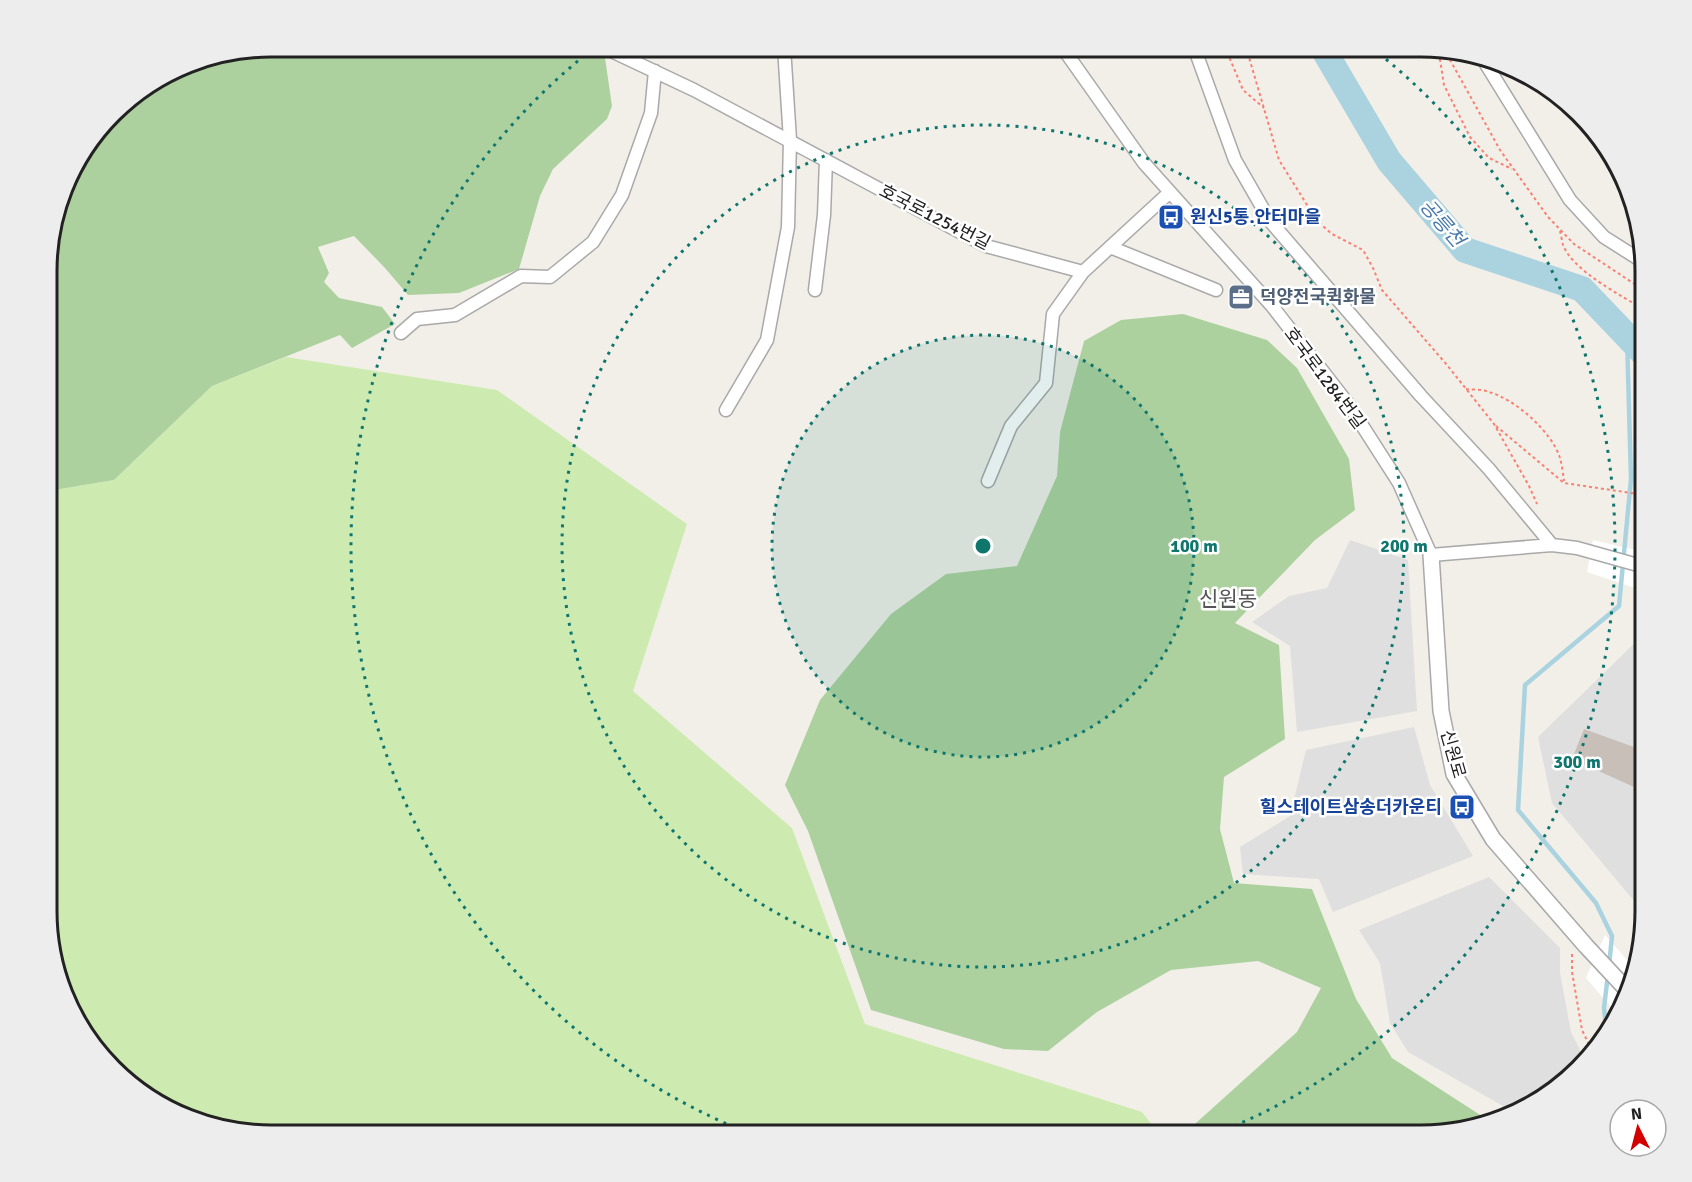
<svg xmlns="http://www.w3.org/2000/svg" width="1692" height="1182" font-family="Signika,'Noto Sans KR',sans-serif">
  <rect width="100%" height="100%" fill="#f2efe9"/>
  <!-- residential -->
  <path fill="#e0dfdf" d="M1350 540 1408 560 1417 711 1297 732 1290 646 1252 622 1289 596 1327 588Z
    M1645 633V914L1552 803 1538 737Z
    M1414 727 1430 785 1473 856 1333 912 1319 879 1243 874 1240 847 1290 816 1306 750Z
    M1489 877 1560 948V973L1571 1032 1585 1060 1521 1112 1507 1115 1503 1106 1408 1052 1390 1023 1380 963 1359 930Z"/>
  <!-- grass -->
  <path fill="#cdebb0" d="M286 357 497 390 687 524 633 691 792 828 865 1024 1142 1112 1160 1135H256L198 1123 134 1089 76 1023 48 940V491L114 480 212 386Z"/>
  <!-- forest -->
  <path fill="#add19e" d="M271 47H600L604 51 612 106 607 119 553 169 540 196 519 269 459 293 408 295 385 268 354 236 318 247 329 273 324 282 339 298 382 307 395 324 352 348 340 335 212 386 114 480 48 491V242L70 171 123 102 185 63Z
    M1183 314 1267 340 1297 368 1349 459 1355 510 1315 540 1235 623 1279 645 1285 739 1224 777 1220 829 1234 883 1312 889 1356 999 1392 1058 1488 1120 1422 1135H1195L1196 1123 1297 1032 1321 988 1258 961 1171 970 1097 1012 1048 1051 1004 1049 871 1010 808 831 785 785 820 700 891 614 946 574 1017 566 1057 476 1060 432 1084 341 1121 320Z"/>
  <!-- pier -->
  <path fill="#fff" d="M1593 540 1644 552 1638 589 1587 572Z
    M1605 935 1636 970 1633 984 1617 1014 1586 978Z"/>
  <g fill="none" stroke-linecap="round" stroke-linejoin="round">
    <!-- stream -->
    <path stroke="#aad3df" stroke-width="4.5" d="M1609 966 1612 936 1596 903 1518 810 1525 685 1619 606 1631 479 1627 337
      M1607 1034 1604 1008 1608 974"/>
    <!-- river -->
    <path stroke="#aad3df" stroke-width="26" d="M1322 47 1389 161 1465 250 1582 289 1645 355"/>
  </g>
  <!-- building -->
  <path fill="#c7bfb8" d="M1584 729 1645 751V792L1572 759Z"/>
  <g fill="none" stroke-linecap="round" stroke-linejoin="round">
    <!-- minor casing -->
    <g stroke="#a9a9a9" stroke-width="15">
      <path id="minor" d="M603 47 694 90 986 246 1083 272
        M1062 47 1144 163 1272 306 1349 405 1399 483 1431 555 1552 545 1577 548 1645 567
        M1194 47 1235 160 1270 221 1421 396 1489 469 1552 545
        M1481 56 1570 200 1604 237 1645 263
        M1110 247 1216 290
        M815 290 824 215 826 160
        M401 333 417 319 455 315 521 276 550 277 593 242 622 195 651 113 655 71
        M726 410 767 340 788 227 790 140 784 47
        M988 481 1011 426 1046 383 1053 314 1083 272 1170 192"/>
    </g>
    <!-- tertiary casing -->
    <g stroke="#a9a9a9" stroke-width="18">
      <path id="tertiary" d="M1431 555 1441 711 1454 774 1493 839 1586 946 1629 992"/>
    </g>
    <!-- path -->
    <path stroke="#fa8072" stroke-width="2" stroke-dasharray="3 3" stroke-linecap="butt" d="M1225 47 1243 90 1264 108
      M1246 47 1279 160 1317 221 1332 234 1363 250 1373 268 1382 290 1447 365 1494 424 1529 486 1537 504
      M1438 47 1444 85 1470 137 1489 158 1512 169
      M1444 49 1500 150 1548 217 1574 244 1645 291
      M1560 231C1561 235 1562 241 1563 245 1573 271 1622 296 1645 310
      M1466 389C1473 390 1482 389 1489 392 1515 399 1552 432 1560 458 1562 465 1563 474 1564 481
      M1496 426 1564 483 1638 494 1645 498
      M1572 954V972L1582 1030 1593 1053"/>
    <!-- minor -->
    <use href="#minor" stroke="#fff" stroke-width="12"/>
    <!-- tertiary -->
    <use href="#tertiary" stroke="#fff" stroke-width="15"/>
  </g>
  <!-- distance rings -->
  <circle cx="983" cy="546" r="211" fill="#0f766e" fill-opacity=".12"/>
  <g fill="none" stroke="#0f766e" stroke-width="3" stroke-dasharray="3 6">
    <circle cx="983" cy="546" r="211"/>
    <circle cx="983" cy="546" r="421"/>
    <path d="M751 1134A632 632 0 0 1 594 48M1372 48A632 632 0 0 1 1215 1134"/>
  </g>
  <!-- icons -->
  <defs>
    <g id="bus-square" transform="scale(1.35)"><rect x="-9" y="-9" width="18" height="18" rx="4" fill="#1a4fb4" stroke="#fff"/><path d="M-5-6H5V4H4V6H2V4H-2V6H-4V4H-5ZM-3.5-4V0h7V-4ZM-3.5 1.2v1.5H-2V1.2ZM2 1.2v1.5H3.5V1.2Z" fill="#fff"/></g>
    <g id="office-square" transform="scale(1.35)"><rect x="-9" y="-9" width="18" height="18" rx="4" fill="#5c6f8a" stroke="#fff"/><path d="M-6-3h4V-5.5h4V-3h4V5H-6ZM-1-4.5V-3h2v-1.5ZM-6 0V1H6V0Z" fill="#fff"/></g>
  </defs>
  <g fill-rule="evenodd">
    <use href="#bus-square" x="1171" y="217"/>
    <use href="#office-square" x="1241" y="297"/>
    <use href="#bus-square" x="1462" y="807"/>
  </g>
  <g text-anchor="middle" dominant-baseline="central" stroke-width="5" stroke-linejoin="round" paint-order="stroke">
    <!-- street labels -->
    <g font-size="18" fill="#222" stroke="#fff">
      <text transform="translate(935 217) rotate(27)">호국로1254번길</text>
      <text transform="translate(1325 378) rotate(53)">호국로1284번길</text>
      <text transform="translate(1453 754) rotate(74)">신원로</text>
    </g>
    <!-- transit labels -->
    <g font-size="18" font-weight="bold" fill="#164399" stroke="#fff" text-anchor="start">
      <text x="1190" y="217">원신5통.안터마을</text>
      <text x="1442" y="807" text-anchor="end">힐스테이트삼송더카운티</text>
    </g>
    <!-- service labels -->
    <g font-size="18" font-weight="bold" fill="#4e5e75" stroke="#fff" text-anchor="start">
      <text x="1260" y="297">덕양전국퀵화물</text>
    </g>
    <!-- water labels -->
    <g font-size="20" font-style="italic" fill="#4a7aab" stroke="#fff">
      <text transform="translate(1442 223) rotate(49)">공릉천</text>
    </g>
    <!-- quarter labels -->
    <g font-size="21" fill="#555" stroke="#fff">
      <text x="1228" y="599">신원동</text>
    </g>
  </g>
  <!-- crop -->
  <path d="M0 0H1692V1182H0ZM271 57H1421A214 214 0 0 1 1635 271V911A214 214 0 0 1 1421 1125H271A214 214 0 0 1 57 911V271A214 214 0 0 1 271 57Z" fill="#ededed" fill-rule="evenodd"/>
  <path fill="none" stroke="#222" stroke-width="3" d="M271 57H1421A214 214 0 0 1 1635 271V911A214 214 0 0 1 1421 1125H271A214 214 0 0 1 57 911V271A214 214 0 0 1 271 57Z"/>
  <circle cx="983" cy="546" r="9" fill="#0f766e" stroke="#fff" stroke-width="3"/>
  <g font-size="18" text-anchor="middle" font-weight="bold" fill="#0f766e" stroke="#fff" stroke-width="5" stroke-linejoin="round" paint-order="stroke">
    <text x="1194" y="552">100 m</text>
    <text x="1404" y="552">200 m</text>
    <text x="1577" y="768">300 m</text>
  </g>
  <!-- north arrow -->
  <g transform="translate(1638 1128) rotate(354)"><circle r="28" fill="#ffffff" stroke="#a7a7a7" stroke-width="1.5"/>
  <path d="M0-4.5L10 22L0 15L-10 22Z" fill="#d40000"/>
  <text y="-9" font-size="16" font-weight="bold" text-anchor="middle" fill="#222222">N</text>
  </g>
</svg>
